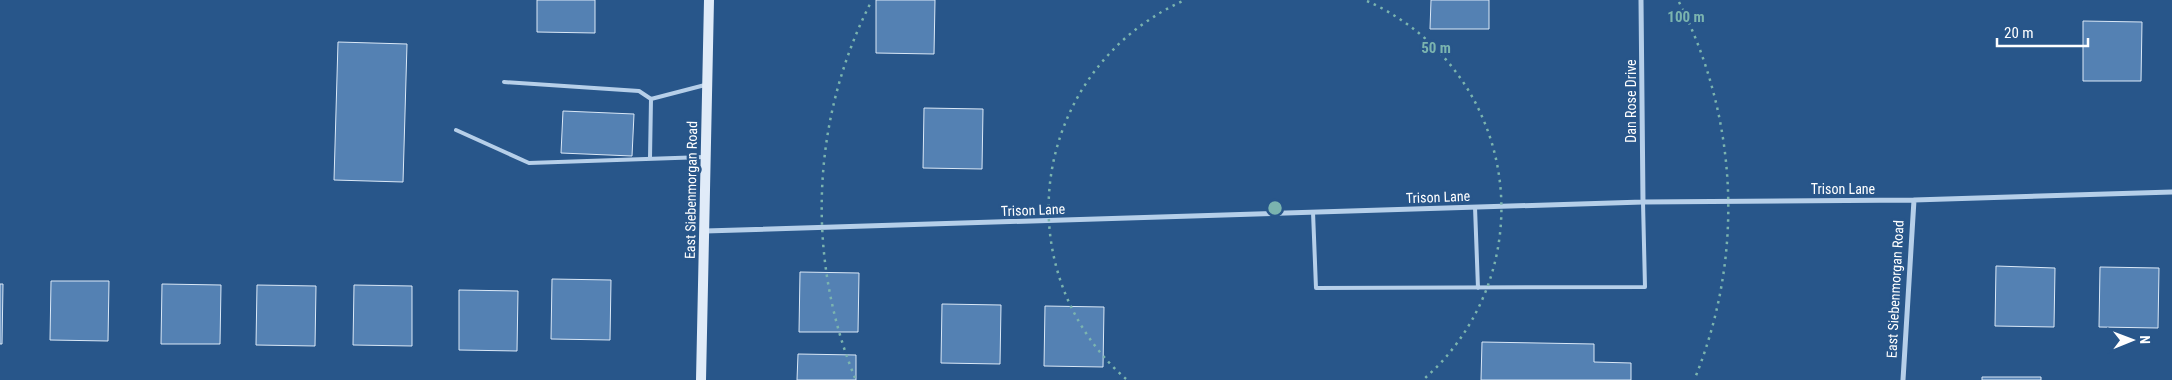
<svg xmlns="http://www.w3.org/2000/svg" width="2172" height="380" font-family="'Roboto Condensed',sans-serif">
  <rect width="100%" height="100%" fill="#28568a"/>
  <!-- building -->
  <path fill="#5481b3" stroke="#dae8f7" d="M537 0H595V33L537 32Z
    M876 0H935L934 54 876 53Z
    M1431 0H1489V29H1430Z
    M2083 21 2142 22 2141 81H2083Z
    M338 42 407 44 403 182 334 180Z
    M924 108 983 109 982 169 923 168Z
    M563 111 634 114 632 156 561 153Z
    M1996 266 2055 268 2054 327 1995 326Z
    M2100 267 2159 268 2158 328 2099 327Z
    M800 272 859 273 858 332H799Z
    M552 279 611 280 610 340 551 339Z
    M51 281H109L108 341 50 340Z
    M0 284H3L2 344H0Z
    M162 284 221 285 220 344H161Z
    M257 285 316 286 315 346 256 345Z
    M354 285 412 286V346L353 345Z
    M459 290 518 291 517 351 459 350Z
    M942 304 1001 305 1000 364 941 363Z
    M1045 306 1104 307 1103 367 1044 366Z
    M1482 342 1594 344V362L1631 363V380H1481Z
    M798 354 856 355V380H797Z
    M1982 377H2041V380H1982Z"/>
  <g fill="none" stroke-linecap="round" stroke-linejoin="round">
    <!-- lane -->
    <path stroke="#b6cfe9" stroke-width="4" d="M504 82 639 91 651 99 650 158
      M651 99 705 85
      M456 130 529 163 704 157
      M1475 207 1478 288
      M1313 212 1316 288 1645 287 1643 202"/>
    <!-- street -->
    <path stroke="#b6cfe9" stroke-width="5" d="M1641 0 1643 202
      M705 231 1643 202 1914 200 2172 192
      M1903 380 1914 200"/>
    <!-- secondary -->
    <path stroke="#e0ebf8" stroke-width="10" d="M701 380 709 0"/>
  </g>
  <!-- distance rings -->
  <g fill="none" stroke="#7bb4af" stroke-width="2.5" stroke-dasharray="2.5 5">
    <path d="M1126 379A227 227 0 0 1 1183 1M1367 1A227 227 0 0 1 1424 379"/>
    <path d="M855 378A453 453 0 0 1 871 2M1679 2A453 453 0 0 1 1695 378"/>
  </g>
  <g text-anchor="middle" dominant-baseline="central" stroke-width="5" stroke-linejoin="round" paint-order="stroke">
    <!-- street labels -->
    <g font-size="14" fill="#fff" stroke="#28568a">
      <text transform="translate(1631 101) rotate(-90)">Dan Rose Drive</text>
      <text x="1843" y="189">Trison Lane</text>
      <text transform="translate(691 190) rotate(-89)">East Siebenmorgan Road</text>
      <text transform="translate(1438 197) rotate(-2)">Trison Lane</text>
      <text transform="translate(1033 210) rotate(-2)">Trison Lane</text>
      <text transform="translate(1895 289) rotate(-87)">East Siebenmorgan Road</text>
    </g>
  </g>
  <circle cx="1275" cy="208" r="8" fill="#7bb4af" stroke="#28568a" stroke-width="2.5"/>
  <g font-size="15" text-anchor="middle" font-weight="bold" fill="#7bb4af" stroke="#28568a" stroke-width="5" stroke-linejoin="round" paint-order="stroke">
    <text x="1686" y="22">100 m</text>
    <text x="1436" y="53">50 m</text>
  </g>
  <!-- north arrow -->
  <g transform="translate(2132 340) rotate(89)" stroke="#28568a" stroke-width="4" paint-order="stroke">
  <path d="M0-4L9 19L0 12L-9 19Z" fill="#ffffff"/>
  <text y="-8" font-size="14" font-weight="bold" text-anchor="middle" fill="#ffffff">N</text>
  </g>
  <!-- scale -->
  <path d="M1997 38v8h91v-8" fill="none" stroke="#ffffff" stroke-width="2.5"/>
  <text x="2004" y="38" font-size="15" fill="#ffffff" stroke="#28568a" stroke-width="4" paint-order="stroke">20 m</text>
</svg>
